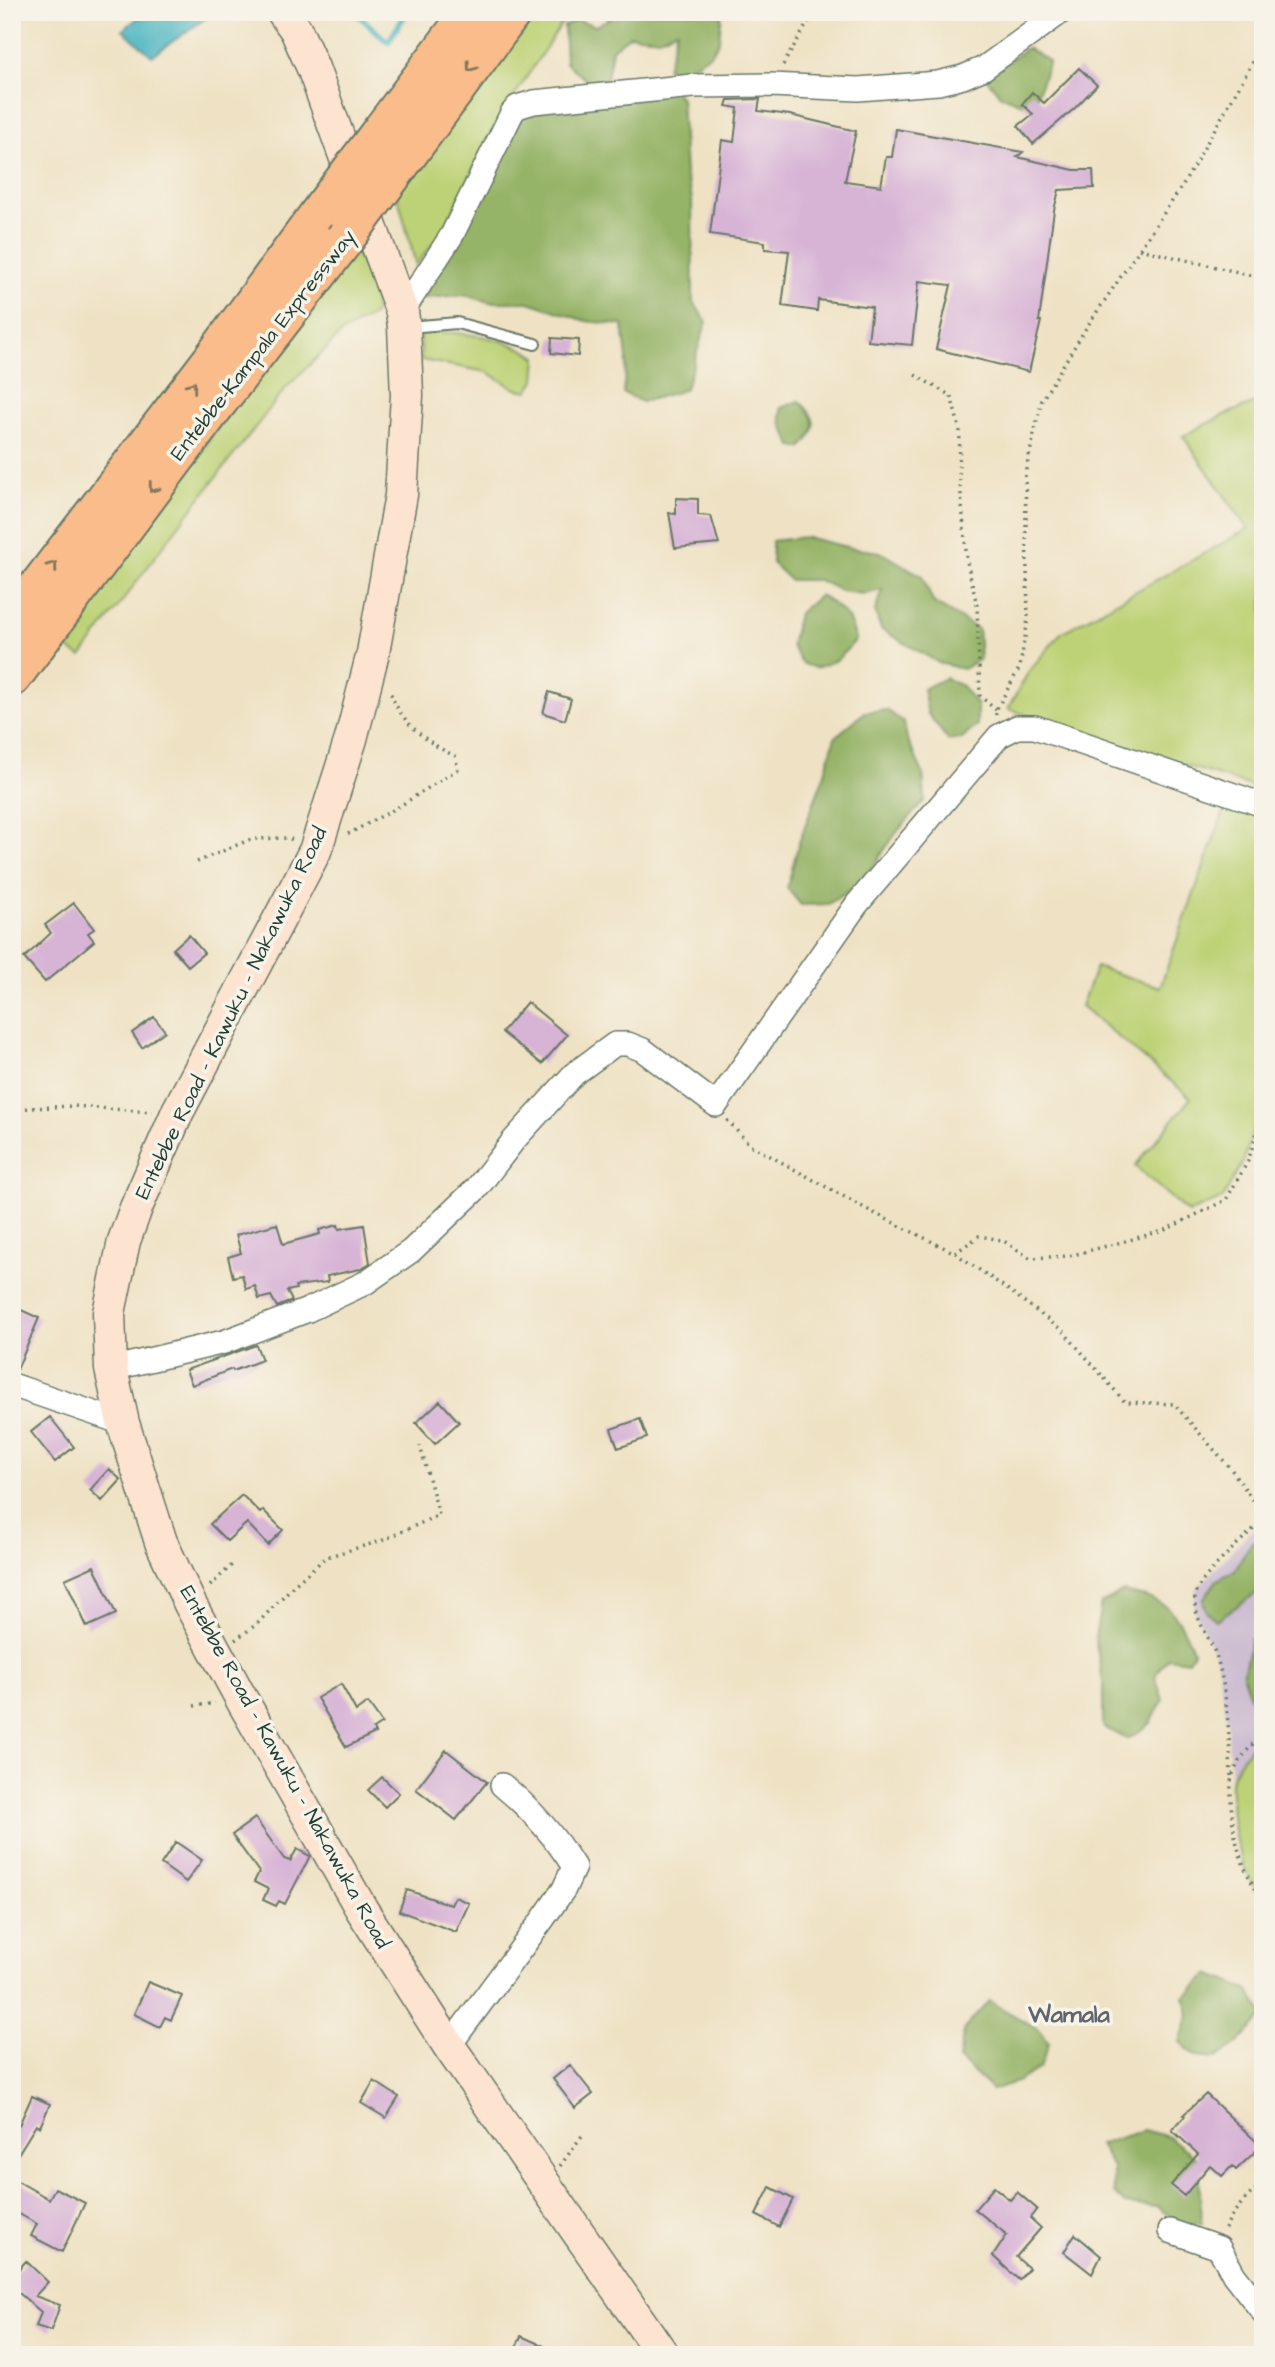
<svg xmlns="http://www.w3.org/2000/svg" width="1275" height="2367" font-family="'Architects Daughter',sans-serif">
  <rect width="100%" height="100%" fill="#f7f3e8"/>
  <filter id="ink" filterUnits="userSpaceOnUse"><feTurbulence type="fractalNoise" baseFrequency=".0143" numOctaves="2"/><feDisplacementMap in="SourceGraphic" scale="14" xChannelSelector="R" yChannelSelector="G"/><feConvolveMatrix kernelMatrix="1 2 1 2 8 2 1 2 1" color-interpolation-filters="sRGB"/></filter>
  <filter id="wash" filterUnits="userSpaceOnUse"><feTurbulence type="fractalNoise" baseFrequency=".00686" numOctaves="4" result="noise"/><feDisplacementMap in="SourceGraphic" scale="28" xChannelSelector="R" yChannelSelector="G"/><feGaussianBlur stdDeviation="1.57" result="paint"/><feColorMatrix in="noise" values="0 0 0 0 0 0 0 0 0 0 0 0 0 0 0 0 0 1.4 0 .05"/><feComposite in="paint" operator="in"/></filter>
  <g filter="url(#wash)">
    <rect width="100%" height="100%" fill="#efe2c4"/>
    <!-- industrial -->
    <path fill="#cebed1" d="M1263 1524V1900L1254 1888 1235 1840 1227 1722 1216 1658 1194 1609 1196 1590 1248 1533Z"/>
    <!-- green -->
    <path fill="#bdd276" stroke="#6e8855" stroke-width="2" d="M528 12H569L491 132 443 231 416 265 396 190Z
      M351 244 375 290V314L343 332 286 388 172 534 81 657 61 644Z
      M421 332C461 332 503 335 537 357L535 380 528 391 516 389 487 372 421 360Z
      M1263 400V790L1008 709 1029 671 1061 633 1248 529 1183 436 1224 415Z
      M1227 803 1263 814V1097L1244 1160 1223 1198 1188 1213 1135 1166 1191 1098 1081 1006 1096 967 1160 987Z
      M1263 1734V1900C1241 1870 1231 1833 1231 1796 1231 1789 1230 1780 1233 1774 1239 1760 1252 1745 1263 1734Z"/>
    <!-- forest -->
    <path fill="#96b467" stroke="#5a784e" stroke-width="2" d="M627 12H722L719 41 712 53 693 65 680 82 672 77 667 68 677 30 659 38 630 35 612 49 607 78 593 86 566 63 564 26 577 20 596 26 618 13Z
      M1027 48 1049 61 1036 98 1022 104 1000 95 985 77Z
      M645 76 664 79 681 98 685 174 692 198 693 302 707 322C697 345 695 368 684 390L642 402 623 393 627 358 623 325 586 321 529 302H489L465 295 423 298 523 110 634 99Z
      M799 401C818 418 819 430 801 448L792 446 781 422V408Z
      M806 537 851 548 880 552 922 576 933 602 978 629 980 659 963 669 939 663 881 629 875 612 882 590 864 594 841 591 819 580H790L772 563V541Z
      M820 595C842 610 849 613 856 640L837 660 816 668 803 664 791 646 798 614Z
      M945 678 962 686 977 705V725L962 739 948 740 928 714 923 689Z
      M887 710 904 723 907 739 923 773 925 800 897 832 861 883 828 904 801 905 787 888 799 842 824 776 835 737 865 712Z
      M1263 1538V1589L1216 1620 1207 1612 1203 1600 1217 1580 1234 1571 1252 1542Z
      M1123 1592C1170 1601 1175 1609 1194 1652L1188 1661 1168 1658 1155 1676 1163 1700 1151 1723 1128 1739 1103 1727V1682L1095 1638 1101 1604Z
      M1263 1634V1709L1253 1705 1243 1676 1251 1639Z
      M1209 1974 1247 1989 1263 2013V2017L1237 2044 1216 2058 1195 2056 1180 2042 1189 2014 1185 1997Z
      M989 2001 1038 2029 1049 2043 1040 2068 1016 2082 992 2090 959 2059 964 2029Z
      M1143 2130 1169 2137 1198 2159 1202 2223 1185 2227 1157 2207 1125 2204 1114 2193 1113 2168 1099 2145Z"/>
    <!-- water -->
    <path fill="#45b3c0" stroke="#32787a" stroke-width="2" d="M145 12H209L206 18 152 56 123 30Z"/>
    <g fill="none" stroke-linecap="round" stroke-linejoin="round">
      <!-- stream -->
      <path stroke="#45b3c0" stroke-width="6" d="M356 13 388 42 407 12"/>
    </g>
    <g id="blocks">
      <!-- building -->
      <path fill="#d7b3d6" d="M1079 68 1097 85 1075 108 1033 144 1018 126 1033 114 1022 104 1032 92 1044 103Z
        M760 99 758 111 790 115 856 131 845 181 881 186 886 157H892L896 129 1023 152 1017 157 1074 170H1093L1094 188 1059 190 1054 210 1039 321H1041L1029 372 936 349 951 285 919 281 912 345 868 341 872 307 818 300 817 311 782 306 789 251 765 249V242L710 234 722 140 734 142 738 108 726 106 728 100Z
        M552 338 579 340 578 356 551 353Z
        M676 498 698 499V515L711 516 719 544 675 548 669 513 676 514Z
        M549 692 571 699 565 720 543 713Z
        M74 903 94 929 88 933 94 941 45 982 24 958 51 933 45 925Z
        M189 935 204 953 188 966 173 949Z
        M527 1002 567 1035 542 1064 502 1032Z
        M154 1017 165 1031 142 1048 132 1033Z
        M277 1224 283 1244 320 1234 319 1230 338 1225 339 1229 364 1225 370 1263 360 1269 327 1276 328 1282 295 1286 296 1289 287 1291 292 1301 277 1307 271 1296 259 1299 255 1286 246 1289 242 1275 233 1277 228 1257 241 1253 236 1235Z
        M12 1306 39 1318 16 1372 12 1371Z
        M256 1345 262 1360 233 1371 232 1369 192 1385 186 1370Z
        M440 1401 459 1422 435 1444 416 1423Z
        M50 1417 74 1447 55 1462 31 1432Z
        M640 1419 647 1438 618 1448 611 1429Z
        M109 1469 121 1480 102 1501 90 1490Z
        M242 1495 260 1513 263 1510 283 1530 268 1545 247 1523 227 1541 210 1524Z
        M94 1566 116 1614 87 1627 65 1579Z
        M341 1684 356 1711 368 1703 382 1723 373 1729 375 1733 346 1747 317 1698Z
        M446 1750 487 1782 456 1820 416 1789Z
        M382 1777 399 1793 385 1807 368 1790Z
        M255 1818 284 1859 290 1861 297 1849 310 1856 285 1904 279 1901 276 1906 263 1900 268 1889 254 1882 259 1872 232 1835Z
        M176 1842 202 1860 186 1882 161 1864Z
        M407 1890 451 1905 455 1897 469 1903 456 1932 399 1911Z
        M148 1982 182 1996 171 2020 165 2017 160 2027 134 2014Z
        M570 2065 593 2094 575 2108 553 2079Z
        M374 2081 399 2097 386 2118 361 2103Z
        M1206 2094 1261 2146 1236 2170 1232 2166 1222 2176 1210 2165 1184 2196 1171 2185 1198 2154 1172 2130 1185 2116 1183 2115Z
        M32 2096 50 2104 40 2127 36 2125 12 2164V2121L19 2125Z
        M12 2178 49 2199 55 2188 85 2203 62 2252 31 2236 37 2224 12 2210Z
        M770 2187 793 2199 779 2227 756 2215Z
        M994 2187 1010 2200 1017 2192 1037 2209 1030 2218 1041 2228 1016 2257 1029 2268 1019 2280 993 2256 1007 2235 975 2209Z
        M1075 2234 1101 2256 1092 2274 1064 2252Z
        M26 2261 48 2282 35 2296 60 2305 51 2331 36 2326 41 2312 12 2287V2277Z
        M521 2336 564 2355H513Z"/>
    </g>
  </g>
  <g filter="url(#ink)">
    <use href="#blocks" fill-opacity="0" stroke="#687766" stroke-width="2"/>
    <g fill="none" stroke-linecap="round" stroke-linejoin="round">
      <!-- lane casing -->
      <g stroke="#687766" stroke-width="14">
        <path id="lane" d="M408 327 457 323 535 344"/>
      </g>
      <!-- street casing -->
      <g stroke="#687766" stroke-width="26">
        <path id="street" d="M402 312 452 235 512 113 517 107 534 102 693 86 771 85 858 89 938 83 963 77 984 68 1061 12
          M111 1369 224 1342 308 1310 365 1283 411 1251 477 1188 514 1140 574 1074 615 1044H628L643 1050 716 1105 857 904 999 736 1017 727H1035L1263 805
          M12 1385 123 1423
          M449 2046 543 1919 564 1889 574 1867C554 1835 530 1808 502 1785
          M1170 2231 1219 2248 1234 2275 1263 2312"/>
      </g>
      <!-- secondary casing -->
      <g stroke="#687766" stroke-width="35">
        <path id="secondary" d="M283 12 296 30 313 68 402 312 404 327 407 395 401 495 373 653 351 739 315 851 178 1111 136 1208 124 1241 109 1313 111 1369 123 1423 161 1542 190 1604 242 1700 362 1910 449 2046 663 2355"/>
      </g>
      <!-- highway casing -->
      <g stroke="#687766" stroke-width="42">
        <path id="highway" d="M383 129 471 12
          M407 155 512 12
          M12 621 212 360 324 207
          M12 677 213 408 344 240"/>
      </g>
      <!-- path -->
      <path stroke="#687766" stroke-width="3.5" stroke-dasharray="2 5" stroke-linecap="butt" d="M783 65 814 12
        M1139 249 1263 278
        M915 375 951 396 960 430 959 472 967 562 977 605 980 696 996 710
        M996 715V710L1020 667 1028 619 1025 474 1042 400 1084 331 1183 185 1263 44
        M348 834 395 809 458 769 455 756C427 743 399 721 390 691
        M197 862 251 839 289 838 294 841
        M12 1109 73 1106 152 1112
        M727 1120 750 1145 870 1211 955 1253 1010 1291 1063 1331 1125 1402 1174 1404 1231 1469 1263 1514
        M955 1253 979 1236 1002 1240 1030 1258 1069 1256 1163 1231 1226 1200 1248 1161 1263 1114
        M210 1586 235 1562
        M235 1640 257 1624 293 1586 326 1557 381 1541 439 1515 420 1446
        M194 1706 215 1703
        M1263 1734C1251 1745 1239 1759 1233 1774 1230 1780 1231 1789 1231 1796 1231 1833 1241 1870 1263 1900
        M1231 1776C1229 1737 1228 1695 1217 1658 1210 1636 1190 1615 1196 1592 1200 1578 1249 1532 1263 1521
        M560 2166 584 2133
        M1225 2229C1232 2212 1248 2194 1263 2184"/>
      <!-- lane -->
      <use href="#lane" stroke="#fff" stroke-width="10"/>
      <!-- street -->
      <use href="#street" stroke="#fff" stroke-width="23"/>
      <!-- secondary -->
      <use href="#secondary" stroke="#fde4d0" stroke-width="32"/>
      <!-- highway -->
      <use href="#highway" stroke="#f9bc8a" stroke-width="38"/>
      <!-- highway-bridge casing -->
      <g stroke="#687766" stroke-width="42" stroke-linecap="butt">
        <path id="highway-bridge" d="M324 207 383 129
          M344 240 407 155"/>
      </g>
      <!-- highway-bridge -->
      <use href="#highway-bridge" stroke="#f9bc8a" stroke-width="38"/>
    </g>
    <!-- one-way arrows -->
    <defs><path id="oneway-chevron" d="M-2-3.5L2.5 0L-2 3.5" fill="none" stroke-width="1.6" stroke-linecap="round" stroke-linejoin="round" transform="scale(1.75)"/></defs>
    <g stroke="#81765b">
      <use href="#oneway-chevron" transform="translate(471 67) rotate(126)"/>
      <use href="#oneway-chevron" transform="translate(192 386) rotate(-52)"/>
      <use href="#oneway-chevron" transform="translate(153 488) rotate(127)"/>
      <use href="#oneway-chevron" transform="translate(53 566) rotate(-53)"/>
    </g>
  </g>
  <g text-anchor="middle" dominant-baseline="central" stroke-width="7" stroke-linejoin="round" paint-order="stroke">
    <!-- street labels -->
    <g font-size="21" fill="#1f3d34" stroke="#f7f3e8">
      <text transform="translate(263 345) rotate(-52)">Entebbe-Kampala Expressway</text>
      <text transform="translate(231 1013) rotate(-64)">Entebbe Road - Kawuku - Nakawuka Road</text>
      <text transform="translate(285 1767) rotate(61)">Entebbe Road - Kawuku - Nakawuka Road</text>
    </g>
    <!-- quarter labels -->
    <g font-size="24" font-weight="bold" fill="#5f666d" stroke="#f7f3e8">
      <text x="1069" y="2015">Wamala</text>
    </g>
  </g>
  <!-- margin -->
  <rect width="1275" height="2367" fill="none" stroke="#f7f3e8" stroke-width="42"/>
</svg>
